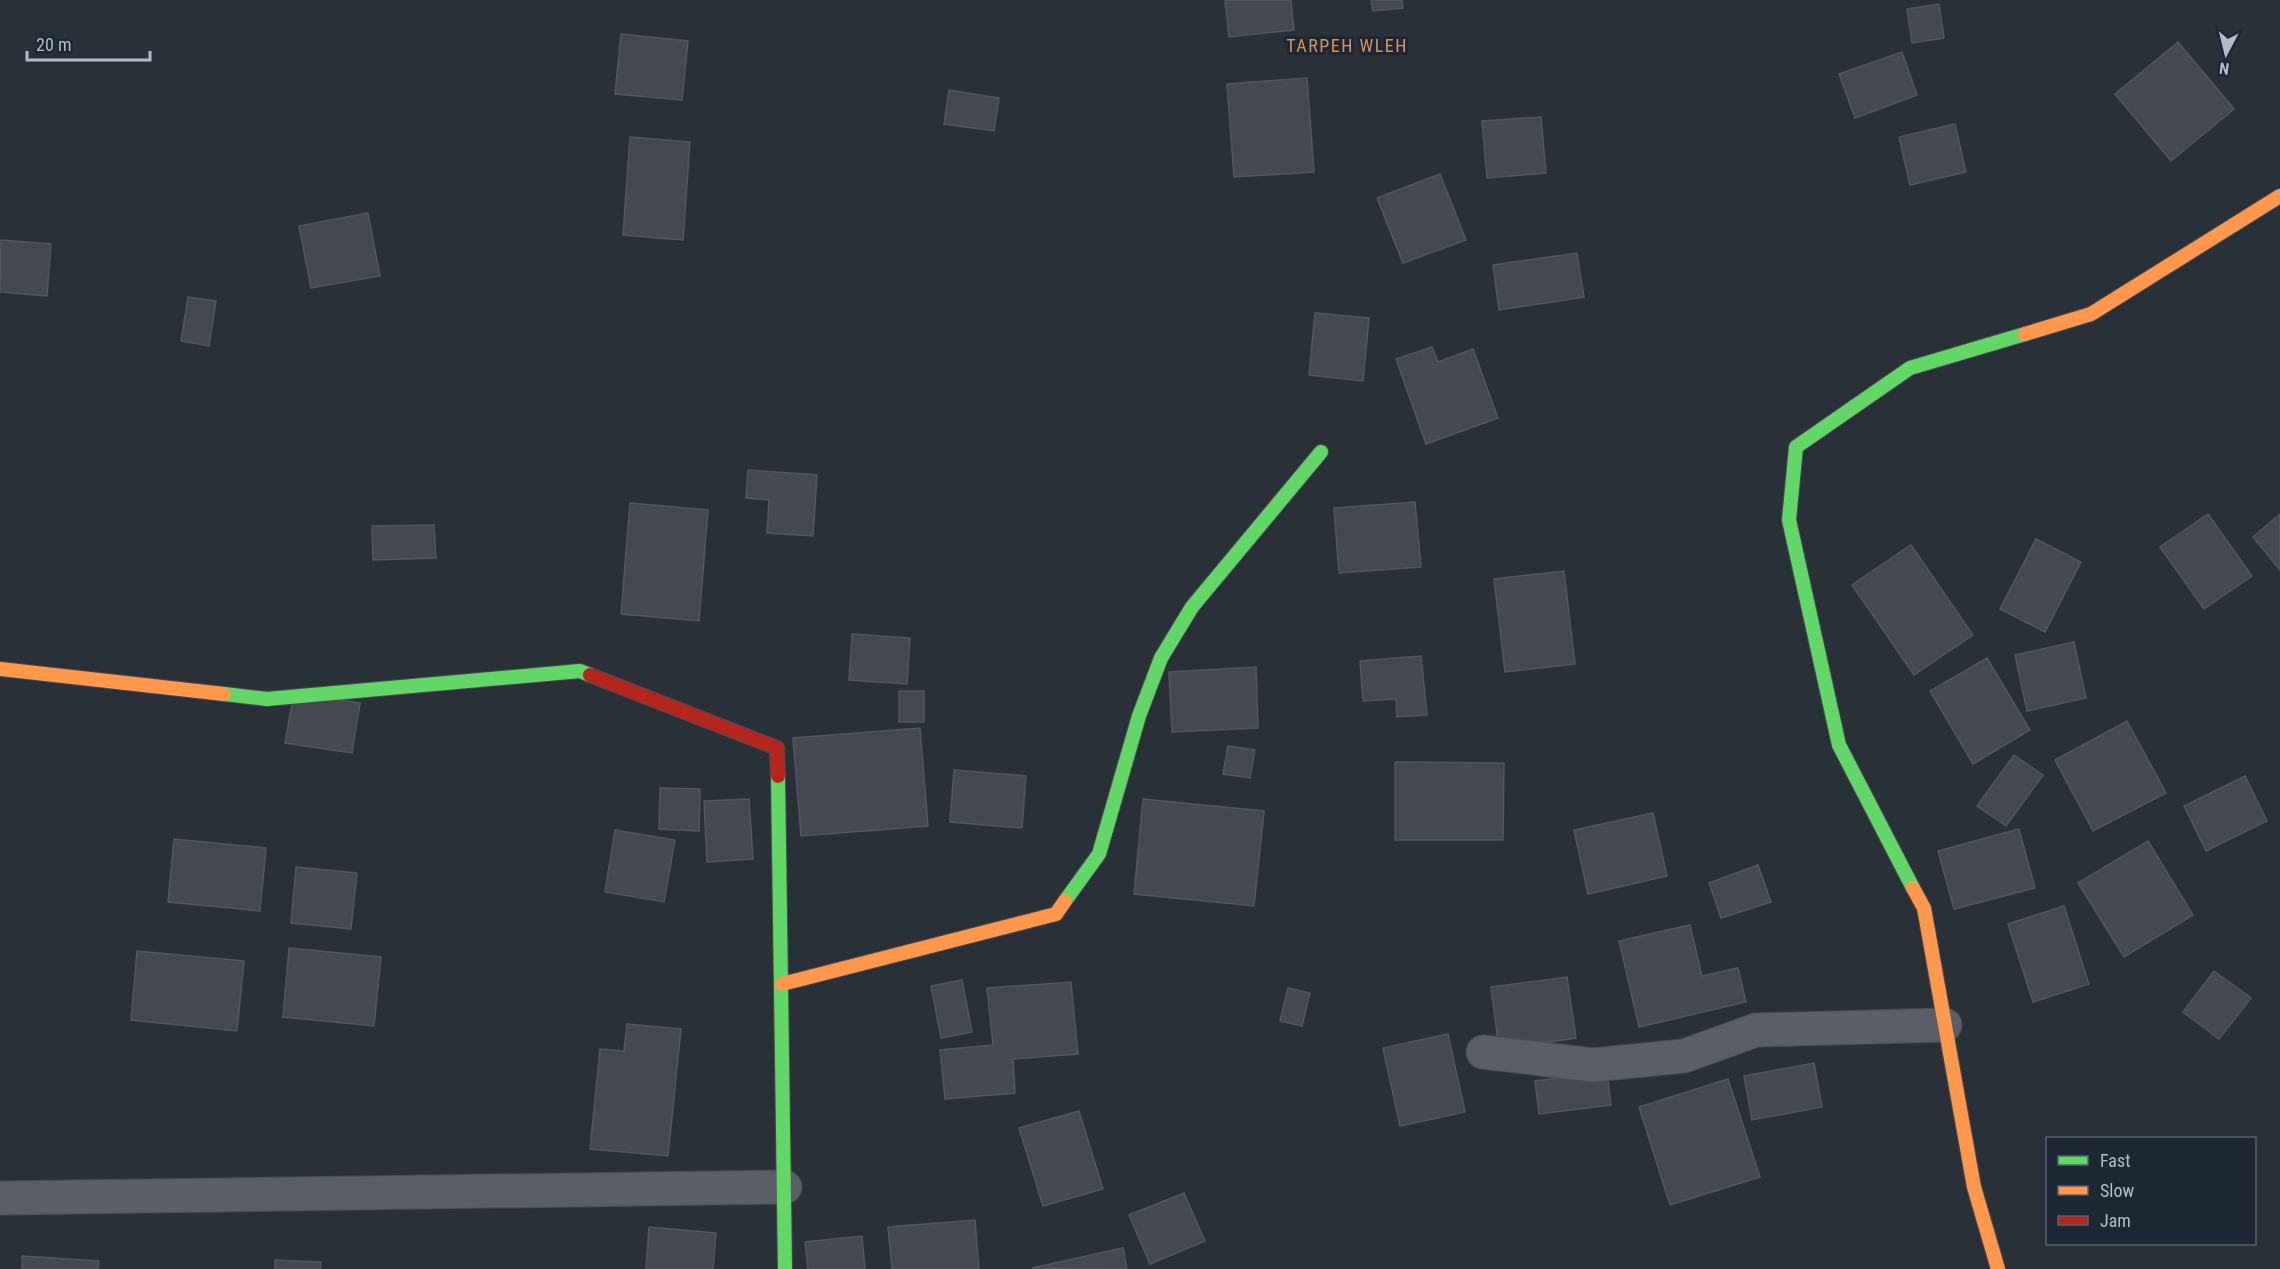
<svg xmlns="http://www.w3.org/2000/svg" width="2280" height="1269" font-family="'Roboto Condensed',sans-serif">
  <rect width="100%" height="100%" fill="#2a3038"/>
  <!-- building -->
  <path fill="#444950" stroke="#52575f" stroke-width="1.5" d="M1225 0H1291L1294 30 1229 37Z
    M1371 0H1402L1403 8 1373 11Z
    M1939 4 1944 38 1912 43 1907 9Z
    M621 34 688 41 682 100 615 94Z
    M2178 42 2234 109 2171 161 2115 94Z
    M1902 52 1917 95 1855 118 1839 74Z
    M1307 78 1314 172 1234 177 1227 84Z
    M949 90 999 98 994 131 944 124Z
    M1541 117 1546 173 1487 178 1482 121Z
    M1955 124 1966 172 1910 185 1899 137Z
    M630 137 690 142 683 240 623 235Z
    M1440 174 1466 240 1403 263 1377 198Z
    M368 213 380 276 311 288 299 226Z
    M1 240 51 244 47 296 0 292Z
    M1577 253 1584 297 1499 310 1493 265Z
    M188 297 216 301 209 346 181 341Z
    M1315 313 1369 318 1363 381 1309 375Z
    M1432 347 1438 362 1473 349 1498 418 1426 444 1396 359Z
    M748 470 817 475 813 536 767 533 769 500 746 498Z
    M1415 502 1421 567 1339 573 1334 508Z
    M630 503 708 510 699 621 621 614Z
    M2208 514 2252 576 2204 609 2160 547Z
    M2280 514V570L2253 537Z
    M434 525 436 558 373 560 372 526Z
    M2036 539 2081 562 2045 632 2000 609Z
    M1911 545 1973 635 1914 675 1852 585Z
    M1564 571 1575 664 1505 672 1494 579Z
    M852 634 910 638 907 684 849 680Z
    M2074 642 2086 698 2027 711 2015 655Z
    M1421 656 1427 715 1397 717 1396 699 1363 701 1360 661Z
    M1987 658 2030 730 1973 764 1930 691Z
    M1256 667 1258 728 1172 732 1169 672Z
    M899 691H924V722H899Z
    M294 692 360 703 352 753 285 743Z
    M2127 721 2166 793 2093 831 2055 760Z
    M920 728 928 826 801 836 793 738Z
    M1228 746 1255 750 1250 778 1223 774Z
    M2014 755 2043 775 2006 826 1977 806Z
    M1395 762 1504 763 1503 840H1395Z
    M954 770 1026 776 1022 828 950 822Z
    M2245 776 2267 821 2206 851 2184 806Z
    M660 788 700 789 699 831 659 829Z
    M749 799 753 859 707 862 704 801Z
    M1143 799 1264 811 1254 906 1134 894Z
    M1653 813 1667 876 1588 894 1574 830Z
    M2019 829 2035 888 1954 909 1938 851Z
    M615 830 675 840 664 902 605 892Z
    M174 839 266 848 260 911 168 902Z
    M2148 841 2193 915 2124 957 2078 883Z
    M1758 865 1771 902 1721 918 1709 883Z
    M296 867 357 873 351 929 291 923Z
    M2064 906 2089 984 2033 1002 2008 924Z
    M1690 925 1702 976 1738 968 1746 1002 1639 1027 1619 941Z
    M289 948 381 957 374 1026 283 1017Z
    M137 951 244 961 237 1031 131 1020Z
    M2214 971 2251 998 2219 1039 2183 1012Z
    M1567 977 1576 1038 1499 1049 1491 987Z
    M962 980 972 1032 941 1038 931 986Z
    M1071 982 1078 1054 1013 1059 1015 1093 945 1099 940 1050 993 1045 987 988Z
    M1288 988 1310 993 1302 1026 1280 1021Z
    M627 1024 681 1029 668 1156 590 1149 600 1049 624 1051Z
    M1448 1034 1465 1112 1400 1126 1383 1048Z
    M1814 1063 1822 1107 1752 1120 1744 1076Z
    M1607 1072 1611 1105 1539 1114 1535 1081Z
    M1728 1079 1760 1177 1670 1205 1639 1107Z
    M1079 1111 1103 1189 1043 1206 1019 1128Z
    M1184 1193 1205 1241 1150 1264 1129 1215Z
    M975 1220 979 1269H892L888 1227Z
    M649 1227 716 1233 713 1269H646Z
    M862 1236 865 1269H808L805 1242Z
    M1123 1248 1127 1269 1032 1268Z
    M22 1256 99 1261 98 1269H22Z
    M275 1260 321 1262 320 1269H275Z"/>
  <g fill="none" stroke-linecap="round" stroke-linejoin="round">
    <!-- street casing -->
    <g stroke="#484c53" stroke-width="35">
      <path id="street" d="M1483 1052 1593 1065 1684 1056 1756 1030 1945 1025
        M0 1198 785 1187"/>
    </g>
    <!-- fast casing -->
    <g stroke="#484c53" stroke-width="16">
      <path id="fast" d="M224 694 267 699 580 671 590 675
        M778 776 785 1269
        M1913 888 1839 745 1789 520 1796 447 1910 368 2025 334
        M1065 901 1099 854 1139 716 1161 658 1192 607 1321 452"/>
    </g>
    <!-- slow casing -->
    <g stroke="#484c53" stroke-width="16">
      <path id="slow" d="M2025 334 2091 314 2280 196
        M0 669 224 694
        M1913 888 1924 908 1974 1187 1998 1269
        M782 984 1056 914 1065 901"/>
    </g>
    <!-- jam casing -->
    <g stroke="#484c53" stroke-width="16">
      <path id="jam" d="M590 675 777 748 778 776"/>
    </g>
    <!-- street -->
    <use href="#street" stroke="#5a5e66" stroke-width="33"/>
    <!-- fast -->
    <use href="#fast" stroke="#63d668" stroke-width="14"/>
    <!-- slow -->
    <use href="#slow" stroke="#ff974d" stroke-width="14"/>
    <!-- jam -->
    <use href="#jam" stroke="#b3261e" stroke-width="14"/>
  </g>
  <g text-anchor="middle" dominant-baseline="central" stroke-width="6" stroke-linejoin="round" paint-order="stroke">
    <!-- neighbourhood labels -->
    <g font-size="18" letter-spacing="1.5" fill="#d59563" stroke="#1d2633">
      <text x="1347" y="45">TARPEH WLEH</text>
    </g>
  </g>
  <!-- legend -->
  <rect x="2046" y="1137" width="210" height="108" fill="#1d2633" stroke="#59626f" stroke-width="1.5"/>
  <rect x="2058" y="1156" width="30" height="9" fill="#63d668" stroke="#59626f" stroke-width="1.5"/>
  <text x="2100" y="1167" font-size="18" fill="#b4bcc9">Fast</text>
  <rect x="2058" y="1186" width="30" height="9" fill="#ff974d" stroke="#59626f" stroke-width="1.5"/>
  <text x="2100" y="1197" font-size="18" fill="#b4bcc9">Slow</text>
  <rect x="2058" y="1216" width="30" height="9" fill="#b3261e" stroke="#59626f" stroke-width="1.5"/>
  <text x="2100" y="1227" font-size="18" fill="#b4bcc9">Jam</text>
  <!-- north arrow -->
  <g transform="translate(2226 54) rotate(187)" stroke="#1d2633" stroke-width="4.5" paint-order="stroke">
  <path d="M0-4.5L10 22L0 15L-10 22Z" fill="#b4bcc9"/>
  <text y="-9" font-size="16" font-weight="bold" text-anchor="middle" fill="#b4bcc9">N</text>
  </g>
  <!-- scale -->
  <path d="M27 51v9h123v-9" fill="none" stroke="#b4bcc9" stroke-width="3"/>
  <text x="36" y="51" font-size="18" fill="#b4bcc9" stroke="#1d2633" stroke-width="4.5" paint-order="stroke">20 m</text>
</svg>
